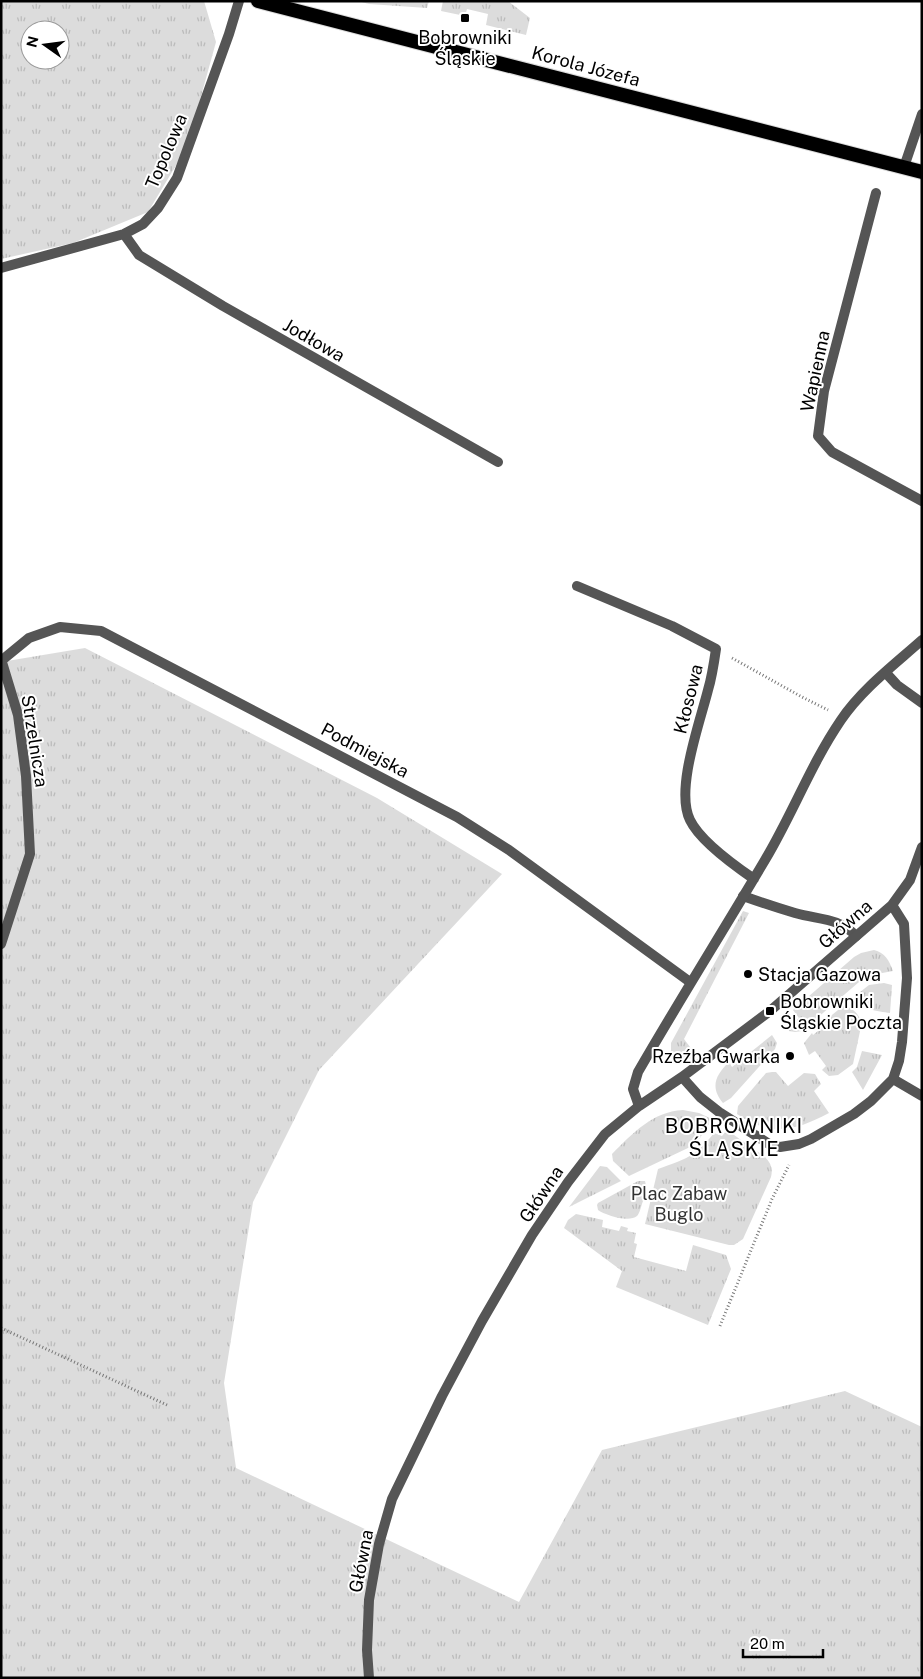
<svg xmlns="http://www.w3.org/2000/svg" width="923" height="1679" font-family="'Public Sans',sans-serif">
  <defs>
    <pattern id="grass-tufts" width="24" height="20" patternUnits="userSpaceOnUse" patternTransform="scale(1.25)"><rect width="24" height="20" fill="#dcdcdc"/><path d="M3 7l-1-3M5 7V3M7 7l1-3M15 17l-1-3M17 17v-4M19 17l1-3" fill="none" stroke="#bbb"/></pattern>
  </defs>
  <rect width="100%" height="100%" fill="#fff"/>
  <!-- grass -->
  <path fill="url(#grass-tufts)" fill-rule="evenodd" d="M1 1H204L216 42 187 147 148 212 73 243 1 259ZM30 30H60V60H30Z
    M358 1H429L427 8 369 4Z
    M443 1H508L530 18 526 35 486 25 488 14 467 9 465 16 441 11Z
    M85 648 377 798 502 874 319 1070 253 1202 224 1383 236 1468 519 1602 602 1450 845 1391 922 1427V1678H1V662Z
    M743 911 749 913 684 1039 696 1055 686 1061H675L671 1054V1043Z
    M874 950C885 953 889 960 893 971L866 976 802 1031 795 1032 789 1031 788 1028 799 1018 793 1010 854 957 861 953Z
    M884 983 892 985 890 1013C878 1011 859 1010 855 996L869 985Z
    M843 1006C853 1007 858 1014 862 1022L853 1064 838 1075 829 1076 822 1070 826 1066 815 1051 809 1055 804 1043 812 1033 813 1035 829 1022 827 1019Z
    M772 1035 777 1043 775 1049 731 1098 723 1103C710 1087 715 1076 729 1062L732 1067Z
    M862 1051 882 1055 863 1090 852 1072 857 1067Z
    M772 1072H776L788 1086 804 1073 815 1074 821 1084 814 1091 829 1113C795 1131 771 1137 737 1114L738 1106 766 1073Z
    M683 1110 699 1113 712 1119 700 1138 688 1148 629 1176 613 1161 612 1154C633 1133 652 1112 683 1110Z
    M727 1130 765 1157C771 1163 773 1169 771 1177L743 1239 734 1245H729L645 1224 658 1169C686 1159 695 1157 714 1133L722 1136Z
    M600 1166 607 1167 621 1181 569 1207Z
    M638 1181H645C647 1188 645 1195 643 1201 641 1206 640 1213 637 1216 629 1223 605 1215 598 1210L597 1205 598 1203Z
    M576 1214 603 1220 602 1227 619 1231 621 1226 628 1228 627 1231 636 1233 634 1243 637 1244 634 1257 686 1271 693 1245 726 1255 731 1269 708 1325 616 1287 622 1271 564 1228 568 1220Z"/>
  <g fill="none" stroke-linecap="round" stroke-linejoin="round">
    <!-- trunk casing -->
    <g stroke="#dbdbdb" stroke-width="16">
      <path id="trunk" d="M258 1 922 172"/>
    </g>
    <!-- path -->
    <path stroke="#777" stroke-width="3" stroke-dasharray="1 2.5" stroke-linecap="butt" d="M732 658 802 697 828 710
      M720 1326 772 1199 789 1165
      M1 1328 167 1405"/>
    <!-- service -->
    <path stroke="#555" stroke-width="10" d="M743 896C760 902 778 908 795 913 819 920 838 917 856 936"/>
    <!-- minor -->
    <path stroke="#555" stroke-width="10" d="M876 193 824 391 818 436 832 452 922 501
      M124 234 139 255 223 306 498 462
      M1 268 124 234 143 224 158 208 177 178 229 34 239 1
      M577 586 672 626 716 649C714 663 712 677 708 690 700 722 675 790 690 820 700 841 735 866 754 879
      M1 659 18 715 26 776 30 854 1 944
      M2 660 29 638 60 627 101 631 457 817 509 850 690 982
      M886 673 897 685 922 703
      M682 1077 700 1097 719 1112 769 1144 780 1147 799 1144 811 1139 854 1114 871 1101 893 1079 899 1061 902 1042 907 978 904 924 892 905
      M893 1079 922 1096
      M639 1106 633 1089 638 1072C679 1001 723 931 765 860 792 815 811 764 841 720 862 689 894 665 922 640
      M369 1678 367 1650 369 1600 379 1544 392 1499 442 1396 482 1321 532 1235 568 1182 605 1134 639 1106 682 1077 770 1011 892 905 910 880 922 847"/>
    <!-- tertiary -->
    <path stroke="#555" stroke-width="10" d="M904 167 922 114"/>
    <!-- trunk -->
    <use href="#trunk" stroke="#000" stroke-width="14"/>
  </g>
  <!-- markers -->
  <g fill="#000" stroke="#fff" stroke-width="2">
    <rect x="460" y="13" width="10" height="10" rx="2.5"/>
    <circle cx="748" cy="974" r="5"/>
    <rect x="765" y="1006" width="10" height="10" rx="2.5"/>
    <circle cx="790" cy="1056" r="5"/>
  </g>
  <g text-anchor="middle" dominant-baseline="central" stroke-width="4" stroke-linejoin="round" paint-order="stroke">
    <!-- poi labels -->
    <g font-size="18" fill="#000" stroke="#fff" text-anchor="start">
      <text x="465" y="37" text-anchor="middle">Bobrowniki<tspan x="465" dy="21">Śląskie</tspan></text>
      <text x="758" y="974">Stacja Gazowa</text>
      <text x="780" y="1001">Bobrowniki<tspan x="780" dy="21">Śląskie Poczta</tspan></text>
      <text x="780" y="1056" text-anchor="end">Rzeźba Gwarka</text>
    </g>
    <!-- street labels -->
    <g font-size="18" fill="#000" stroke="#fff">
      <text transform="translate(586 66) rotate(15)">Korola Józefa</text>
      <text transform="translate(166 151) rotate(-67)">Topolowa</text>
      <text transform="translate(314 340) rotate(30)">Jodłowa</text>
      <text transform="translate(815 371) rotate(-78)">Wapienna</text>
      <text transform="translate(688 699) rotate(-76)">Kłosowa</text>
      <text transform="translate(35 741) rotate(81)">Strzelnicza</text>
      <text transform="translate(365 750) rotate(28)">Podmiejska</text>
      <text transform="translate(845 924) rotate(-41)">Główna</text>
      <text transform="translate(541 1194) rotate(-56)">Główna</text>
      <text transform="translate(361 1561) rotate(-79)">Główna</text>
    </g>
    <!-- park labels -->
    <g font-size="18" fill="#333" stroke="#fff">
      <text x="679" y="1193">Plac Zabaw<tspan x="679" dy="21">Buglo</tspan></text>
    </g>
    <!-- quarter labels -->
    <g font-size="20" letter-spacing="1" fill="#000" stroke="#fff">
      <text x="734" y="1126">BOBROWNIKI<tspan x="734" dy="23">ŚLĄSKIE</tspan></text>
    </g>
  </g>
  <!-- border -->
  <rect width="923" height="1679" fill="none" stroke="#000000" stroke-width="5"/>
  <!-- north arrow -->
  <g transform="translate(45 45) rotate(284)"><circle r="24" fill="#ffffff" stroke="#999999"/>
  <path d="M0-4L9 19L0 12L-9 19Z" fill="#000000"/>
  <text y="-8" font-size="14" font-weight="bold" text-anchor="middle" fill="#000000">N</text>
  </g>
  <!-- scale -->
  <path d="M743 1649v8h80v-8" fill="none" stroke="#000000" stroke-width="2.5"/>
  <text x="750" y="1649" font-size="15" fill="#000000" stroke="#ffffff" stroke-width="4" paint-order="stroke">20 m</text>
</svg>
